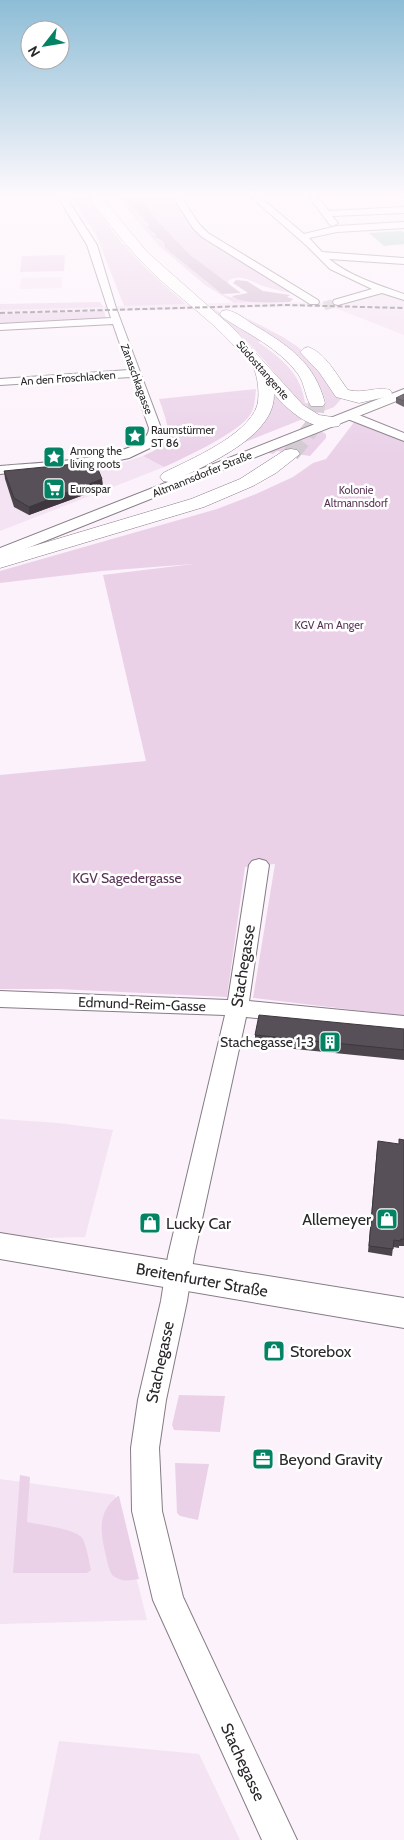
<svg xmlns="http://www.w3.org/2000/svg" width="404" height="1840" font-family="Cabin,sans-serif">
  <rect width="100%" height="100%" fill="#fcf2fb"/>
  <!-- built -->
  <path fill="#f4e3f2" d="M62 277V288L20 289 21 278Z
    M385 292 404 298V335L330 306 0 314V310L42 308 252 302 346 303Z
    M143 456 164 467 0 531V475L125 462Z
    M0 1119 58 1123 113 1130 85 1237 0 1239Z
    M0 1479 115 1495 147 1620 0 1624Z
    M59 1741 199 1754 240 1840H39Z"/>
  <!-- green -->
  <path fill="#ead1e8" d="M72 197H89C113 238 150 274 186 304L124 306 97 237Z
    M119 197H124L130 202 158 240 164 242 165 248 222 294C232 299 247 298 257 302L234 303 205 285 159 246 134 217Z
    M132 197H173L185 217 201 236 297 295C287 292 276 290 266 287 253 283 241 272 228 281L229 284 197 263Z
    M65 255 64 271 20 272 22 256Z
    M100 302 103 307 0 310V304Z
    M213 308 261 341 258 342C281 358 301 373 305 403H326C316 357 267 337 232 312H235C256 324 289 337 306 354 318 366 329 392 342 398L334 407 313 415C288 394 277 373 256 351 242 335 225 322 210 309Z
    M104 311 106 319 0 324V314Z
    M256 389C255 399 255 407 250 415 238 433 184 458 164 467L143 456C177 442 169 428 159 399Z
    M274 397H277L303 419 240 444 271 408Z
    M355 421 404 439V1016L253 998 275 864 245 867 227 997 58 989H0V775L146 761 103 575 193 564 102 571 0 583V571L217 509 256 494 293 477 313 463 326 459Z
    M319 430 326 434V438L310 456 277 451 273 454 269 453 271 449Z
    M179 1395 225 1396 220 1432 174 1430 172 1425Z
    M175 1463 209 1464 198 1520 180 1516 177 1513Z
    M20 1475 30 1477 27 1522C39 1525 76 1528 83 1539 87 1548 89 1561 91 1570L87 1573H13Z
    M118 1496H119L139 1579C128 1581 121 1582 112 1575 108 1568 107 1560 105 1552 100 1530 98 1511 118 1496Z"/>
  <!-- forest -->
  <path fill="#ceb4cc" d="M124 197H139L159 223 190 255 241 293 222 294 165 248 164 242 155 237 156 235 147 227 149 225Z
    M236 280 247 281 263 291 290 295 287 297 293 299 290 302C276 302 242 305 232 296L248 293 233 283Z"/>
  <!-- water -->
  <path fill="#a6cbbc" d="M400 231 404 232V244L384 246 369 233Z"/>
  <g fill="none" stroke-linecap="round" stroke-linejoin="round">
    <!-- minor-tunnel -->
    <path stroke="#d2cad1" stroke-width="9" stroke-dasharray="9 5" stroke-linecap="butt" d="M324 306 338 302"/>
    <!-- highway-tunnel -->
    <path stroke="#d2cad1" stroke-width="17" stroke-dasharray="17 8" stroke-linecap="butt" d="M291 454 313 426 317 403"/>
    <!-- minor casing -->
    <g stroke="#857c84" stroke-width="2">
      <path id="minor" d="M58 197H66L97 245 116 308 161 428V434L150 448 129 458 106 463 0 474V466C26 463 149 461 149 428L131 377 0 385V379L129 370 113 324 0 330V324L111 318 87 245Z
        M173 197H181L199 224 208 233 318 300 319 302 318 304H310L202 237 193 228Z
        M251 197H260L304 234 337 226 404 222V228L337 232 309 238 322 252 404 258V264L329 259C350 276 378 285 404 294V300L382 293 338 305 334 304 333 302 334 300 372 289 330 269 307 246Z
        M309 197H317L329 211 404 207V213L332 216 338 223 333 226 330 225Z
        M349 411 404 433V441L345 418 343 415Z
        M259 859 266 861 269 865 249 1001 404 1016V1032L246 1017 194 1256 187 1301 166 1400 159 1448 162 1511 183 1597 297 1840H262L153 1600 132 1511 131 1448 138 1400 161 1301 168 1256 225 1015 0 1007V991L228 1000 249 865 252 861Z"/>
    </g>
    <!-- major casing -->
    <g stroke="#857c84" stroke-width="2">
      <path id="major" d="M404 389V398L0 559V548Z
        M0 1233 404 1298V1328L0 1259Z"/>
    </g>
    <!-- highway casing -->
    <g stroke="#857c84" stroke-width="1">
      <path id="highway" d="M89 197H101L147 252 233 328 303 405 319 415 339 418 341 422 339 426C312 432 291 413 274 394 275 437 207 464 175 481L169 482 163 481 160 477 163 473C189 460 247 436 257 406 260 396 258 378 254 369 252 364 246 359 242 355 217 324 184 302 155 275 131 252 109 225 89 197Z
        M227 310C237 312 246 320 254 325 288 345 315 363 325 403L323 406H311C305 397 305 384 298 374 279 348 248 334 222 317L220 314 222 311Z
        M308 347C325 352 338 377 348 390 365 394 376 386 390 390L392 393 390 396 359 403 336 397 319 372 300 352 303 349Z
        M291 449 297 450 300 454 276 473 253 486 204 507 0 568V556L191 499 240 479 285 450Z"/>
    </g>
    <!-- minor -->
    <use href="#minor" fill="#fff" fill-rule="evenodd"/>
    <!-- major -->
    <use href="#major" fill="#fff" fill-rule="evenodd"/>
    <!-- highway -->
    <use href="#highway" fill="#fff" fill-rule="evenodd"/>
    <!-- rail -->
    <path stroke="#726c71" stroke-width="2" stroke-dasharray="5 2.5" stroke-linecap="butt" d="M0 313 286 305 404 308"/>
  </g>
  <!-- wall -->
  <path fill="#4c454c" d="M404 394V407L396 403V398Z
    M4 471 102 479 103 488 29 515 14 507 5 479Z
    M404 1029V1060L255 1045V1035Z
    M404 1140V1246H399V1248L393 1247 392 1256 368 1252 377 1148 399 1144Z"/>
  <!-- shaded-wall -->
  <path fill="#3e383e" d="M102 479 103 488 29 515V507Z"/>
  <!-- building -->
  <path fill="#585058" stroke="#3e383e" d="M404 394V401L396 398Z
    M95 462 102 479 29 507 14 498 4 471Z
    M259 1015 404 1029V1050L255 1035Z
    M399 1139 404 1140V1239H401L400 1241 394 1240 393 1249 369 1246 378 1141 399 1144Z"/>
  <!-- sky -->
  <linearGradient id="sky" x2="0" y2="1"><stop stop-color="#8dbdd6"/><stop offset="0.43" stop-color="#fef9fd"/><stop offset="1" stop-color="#fef9fd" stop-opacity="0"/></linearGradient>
  <rect width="404" height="454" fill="url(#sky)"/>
  <!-- icons -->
  <defs>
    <g id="sight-square" transform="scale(1.125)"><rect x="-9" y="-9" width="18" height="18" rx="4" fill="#048364" stroke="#fff"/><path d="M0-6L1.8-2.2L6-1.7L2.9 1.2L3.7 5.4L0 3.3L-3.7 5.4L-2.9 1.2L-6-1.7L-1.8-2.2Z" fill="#fff"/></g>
    <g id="supermarket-square" transform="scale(1.125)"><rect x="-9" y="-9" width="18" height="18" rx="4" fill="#048364" stroke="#fff"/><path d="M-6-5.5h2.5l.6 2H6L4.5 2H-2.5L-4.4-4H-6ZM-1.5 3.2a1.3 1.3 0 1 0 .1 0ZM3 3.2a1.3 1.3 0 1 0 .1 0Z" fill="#fff"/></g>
    <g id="building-square" transform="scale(1.125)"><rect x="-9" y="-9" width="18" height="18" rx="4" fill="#048364" stroke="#fff"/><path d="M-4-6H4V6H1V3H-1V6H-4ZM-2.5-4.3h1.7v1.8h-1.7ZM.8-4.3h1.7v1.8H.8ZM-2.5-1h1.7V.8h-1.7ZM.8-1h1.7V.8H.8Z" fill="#fff"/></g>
    <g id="shop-square" transform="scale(1.125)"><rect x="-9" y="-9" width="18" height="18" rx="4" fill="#048364" stroke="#fff"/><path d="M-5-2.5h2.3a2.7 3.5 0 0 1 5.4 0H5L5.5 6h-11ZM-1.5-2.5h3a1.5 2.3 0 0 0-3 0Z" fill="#fff"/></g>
    <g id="office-square" transform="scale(1.125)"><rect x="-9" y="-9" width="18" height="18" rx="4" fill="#048364" stroke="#fff"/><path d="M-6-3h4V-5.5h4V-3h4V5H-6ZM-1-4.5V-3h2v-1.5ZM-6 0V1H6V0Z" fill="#fff"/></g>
  </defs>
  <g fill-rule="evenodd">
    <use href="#sight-square" x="135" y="436"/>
    <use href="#sight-square" x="54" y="457"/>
    <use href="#supermarket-square" x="54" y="489"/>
    <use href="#building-square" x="330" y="1042"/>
    <use href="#shop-square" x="387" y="1219"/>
    <use href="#shop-square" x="150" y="1223"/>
    <use href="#shop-square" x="274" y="1351"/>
    <use href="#office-square" x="263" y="1459"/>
  </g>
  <g text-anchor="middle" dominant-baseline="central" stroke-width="5" stroke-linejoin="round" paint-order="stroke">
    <!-- far-street labels -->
    <g font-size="11" fill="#2b282b" stroke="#fff">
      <text transform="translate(263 370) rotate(49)">Südosttangente</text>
      <text transform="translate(68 378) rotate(-4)">An den Froschlacken</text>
      <text transform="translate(137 379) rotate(70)">Zanaschkagasse</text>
      <text transform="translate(202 474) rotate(-22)">Altmannsdorfer Straße</text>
    </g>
    <!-- far-poi labels -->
    <g font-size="11" fill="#2b282b" stroke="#fff" text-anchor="start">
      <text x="151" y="430">Raumstürmer<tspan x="151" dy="13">ST 86</tspan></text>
      <text x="70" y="451">Among the<tspan x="70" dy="13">living roots</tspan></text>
      <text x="70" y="489">Eurospar</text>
    </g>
    <!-- far-park labels -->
    <g font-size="11" fill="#593457" stroke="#fff">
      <text x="356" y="490">Kolonie<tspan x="356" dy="13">Altmannsdorf</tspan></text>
      <text x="329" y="625">KGV Am Anger</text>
    </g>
    <!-- park labels -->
    <g font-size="14" fill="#593457" stroke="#fff">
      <text x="127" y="878">KGV Sagedergasse</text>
    </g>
    <!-- street labels -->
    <g font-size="14" fill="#2b282b" stroke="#fff">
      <text transform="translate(142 1004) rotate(2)">Edmund-Reim-Gasse</text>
    </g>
    <!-- poi labels -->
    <g font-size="14" fill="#2b282b" stroke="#fff" text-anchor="end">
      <text x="314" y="1042">Stachegasse 1-3</text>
    </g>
    <!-- near-street labels -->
    <g font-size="16" fill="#2b282b" stroke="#fff">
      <text transform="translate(243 966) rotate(-81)">Stachegasse</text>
      <text transform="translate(202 1280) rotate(10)">Breitenfurter Straße</text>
      <text transform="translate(160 1362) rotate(-78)">Stachegasse</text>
      <text transform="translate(243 1762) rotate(65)">Stachegasse</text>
    </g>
    <!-- near-poi labels -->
    <g font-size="16" fill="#2b282b" stroke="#fff" text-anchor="start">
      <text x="371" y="1219" text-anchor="end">Allemeyer</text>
      <text x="166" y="1223">Lucky Car</text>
      <text x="290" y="1351">Storebox</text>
      <text x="279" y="1459">Beyond Gravity</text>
    </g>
  </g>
  <!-- north arrow -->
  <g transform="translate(45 45) rotate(239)"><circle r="24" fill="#ffffff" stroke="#aaa9aa"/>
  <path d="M0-4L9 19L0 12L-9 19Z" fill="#048364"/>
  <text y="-8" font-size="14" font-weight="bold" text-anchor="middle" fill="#2b282b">N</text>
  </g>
</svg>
